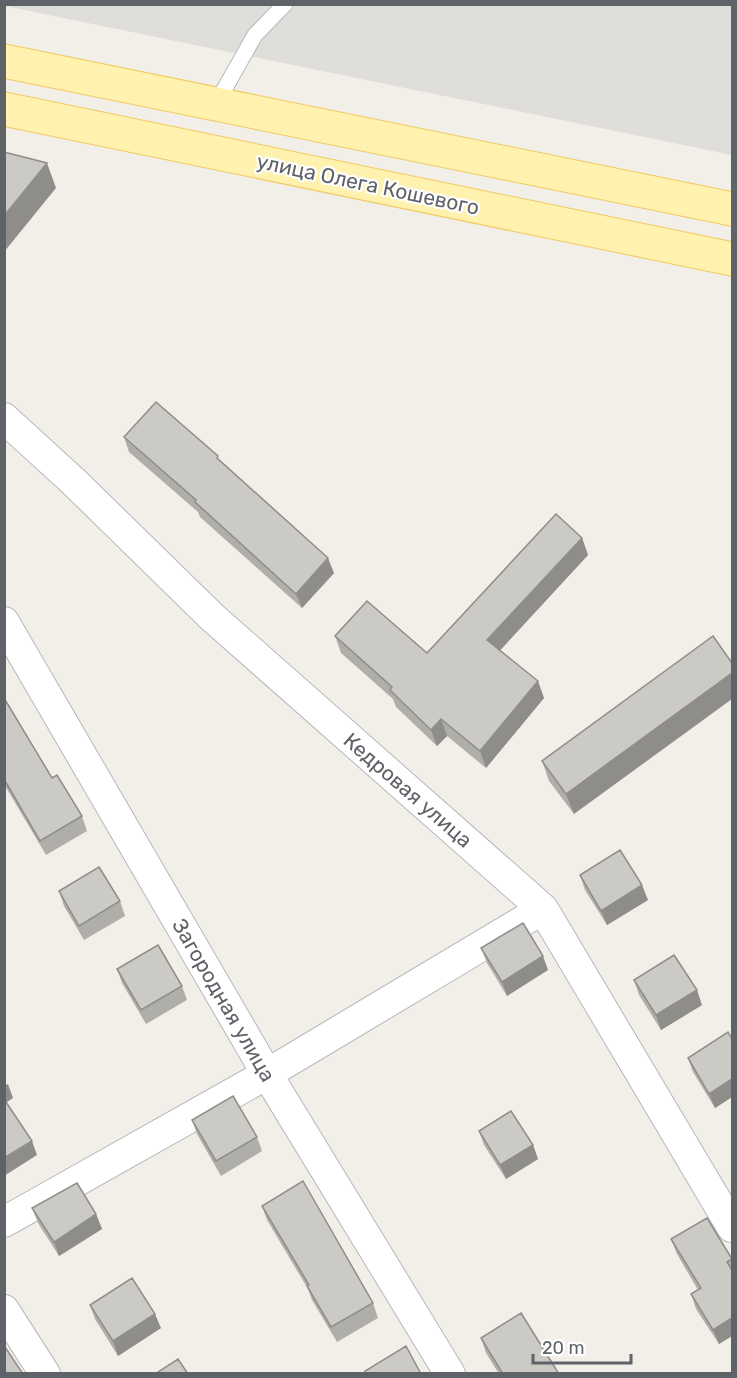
<svg xmlns="http://www.w3.org/2000/svg" width="737" height="1378" font-family="Rubik,sans-serif">
  <rect width="100%" height="100%" fill="#f1efe8"/>
  <!-- industrial -->
  <path fill="#e0deda" d="M4 5H732V155L5 6Z"/>
  <g fill="none" stroke-linecap="round" stroke-linejoin="round">
    <!-- lane casing -->
    <g stroke="#b5b8bc" stroke-width="17">
      <path id="lane" d="M216 104 255 35 285 4"/>
    </g>
    <!-- street casing -->
    <g stroke="#b5b8bc" stroke-width="32">
      <path id="street" d="M4 418 73 481 212 617 543 909 732 1227
        M4 622 267 1074 450 1374
        M4 1222 267 1074 543 909
        M4 1310 45 1374"/>
    </g>
    <!-- primary casing -->
    <g stroke="#f2c960" stroke-width="35">
      <path id="primary" d="M4 61 732 209
        M4 109 732 259"/>
    </g>
    <!-- lane -->
    <use href="#lane" stroke="#fff" stroke-width="15"/>
    <!-- street -->
    <use href="#street" stroke="#fff" stroke-width="30"/>
    <!-- primary -->
    <use href="#primary" stroke="#fff2af" stroke-width="33"/>
  </g>
  <!-- wall -->
  <path fill="#afaea9" d="M124 437 220 460 334 573 302 608 200 517 198 512 129 452Z
    M582 538 588 555 500 650 544 698 486 768 447 736 437 746 396 707 393 699 341 653 335 636 427 653Z
    M713 636 574 814 549 781 542 761Z
    M4 698 52 778 82 816 87 831 46 855 4 784Z
    M580 875 648 900 607 925 585 890Z
    M59 891 120 901 125 916 84 940 64 906Z
    M481 948 548 970 507 996 487 963Z
    M117 969 182 986 187 1000 146 1024 122 983Z
    M634 980 702 1005 661 1030 639 995Z
    M732 1039V1097L715 1108 693 1072 688 1058Z
    M192 1120 257 1137 262 1151 221 1176 197 1134Z
    M479 1131 533 1145 538 1159 506 1179 484 1145Z
    M262 1206 373 1303 378 1318 337 1342 312 1300 308 1289 267 1220Z
    M32 1208 96 1214 102 1229 59 1256 38 1223Z
    M707 1218 732 1260V1336L719 1344 696 1309 691 1294 698 1290 677 1254 671 1239Z
    M90 1305 161 1328 118 1356 95 1319Z
    M481 1338 559 1374H499L486 1353Z"/>
  <!-- shaded-wall -->
  <path fill="#8f8d8a" d="M47 163 56 188 4 252V216Z
    M582 538 588 555 494 657 487 640Z
    M328 558 334 573 302 608 296 594Z
    M732 673V699L574 814 566 794Z
    M538 681 544 698 486 768 480 751Z
    M441 719 447 736 437 746 431 730Z
    M642 885 648 900 607 925 601 911Z
    M543 956 548 970 507 996 502 982Z
    M697 990 702 1005 661 1030 656 1015Z
    M732 1079V1097L715 1108 709 1094Z
    M8 1084 13 1098 4 1104V1086Z
    M32 1141 37 1155 4 1176V1158Z
    M533 1145 538 1159 506 1179 500 1165Z
    M96 1214 102 1229 59 1256 54 1242Z
    M155 1314 161 1328 118 1356 113 1341Z
    M732 1318V1336L719 1344 713 1330Z"/>
  <!-- building -->
  <path fill="#cccac5" stroke="#8f8d8a" stroke-width="1.5" d="M4 152 47 163 4 216Z
    M156 402 218 456 217 458 328 558 296 594 195 502 196 500 124 437Z
    M556 514 582 538 487 640 538 681 480 751 441 719 431 730 390 690 392 687 335 636 367 601 427 653Z
    M713 636 732 663V673L566 794 542 761Z
    M4 698 52 778 57 775 82 816 40 841 4 779Z
    M620 850 642 885 601 911 580 875Z
    M99 867 120 901 79 926 59 891Z
    M523 923 543 956 502 982 481 948Z
    M158 945 182 986 141 1010 117 969Z
    M674 955 697 990 656 1015 634 980Z
    M728 1032 732 1039V1079L709 1094 688 1058Z
    M233 1096 257 1137 216 1161 192 1120Z
    M4 1099 32 1141 4 1158Z
    M511 1111 533 1145 500 1165 479 1131Z
    M303 1181 373 1303 331 1327 307 1286 309 1285 262 1206Z
    M77 1183 96 1214 54 1242 32 1208Z
    M707 1218 732 1259 727 1262 732 1270V1318L713 1330 691 1294 701 1288 671 1239Z
    M132 1278 155 1314 113 1341 90 1305Z
    M521 1313 559 1374H503L481 1338Z
    M406 1346 421 1374H366L365 1371Z
    M4 1347H5L23 1374H4Z
    M178 1359 188 1374H155Z"/>
  <g text-anchor="middle" dominant-baseline="central" stroke-width="4.5" stroke-linejoin="round" paint-order="stroke">
    <!-- street labels -->
    <g font-size="21" fill="#5f6368" stroke="#fff">
      <text transform="translate(368 184) rotate(12)">улица Олега Кошевого</text>
      <text transform="translate(408 790) rotate(41)">Кедровая улица</text>
      <text transform="translate(224 1000) rotate(60)">Загородная улица</text>
    </g>
  </g>
  <!-- border -->
  <rect width="737" height="1378" fill="none" stroke="#5f6368" stroke-width="12"/>
  <!-- scale -->
  <path d="M533 1354v9h98v-9" fill="none" stroke="#5f6368" stroke-width="3"/>
  <text x="542" y="1354" font-size="18" fill="#5f6368" stroke="#ffffff" stroke-width="4.5" paint-order="stroke">20 m</text>
</svg>
